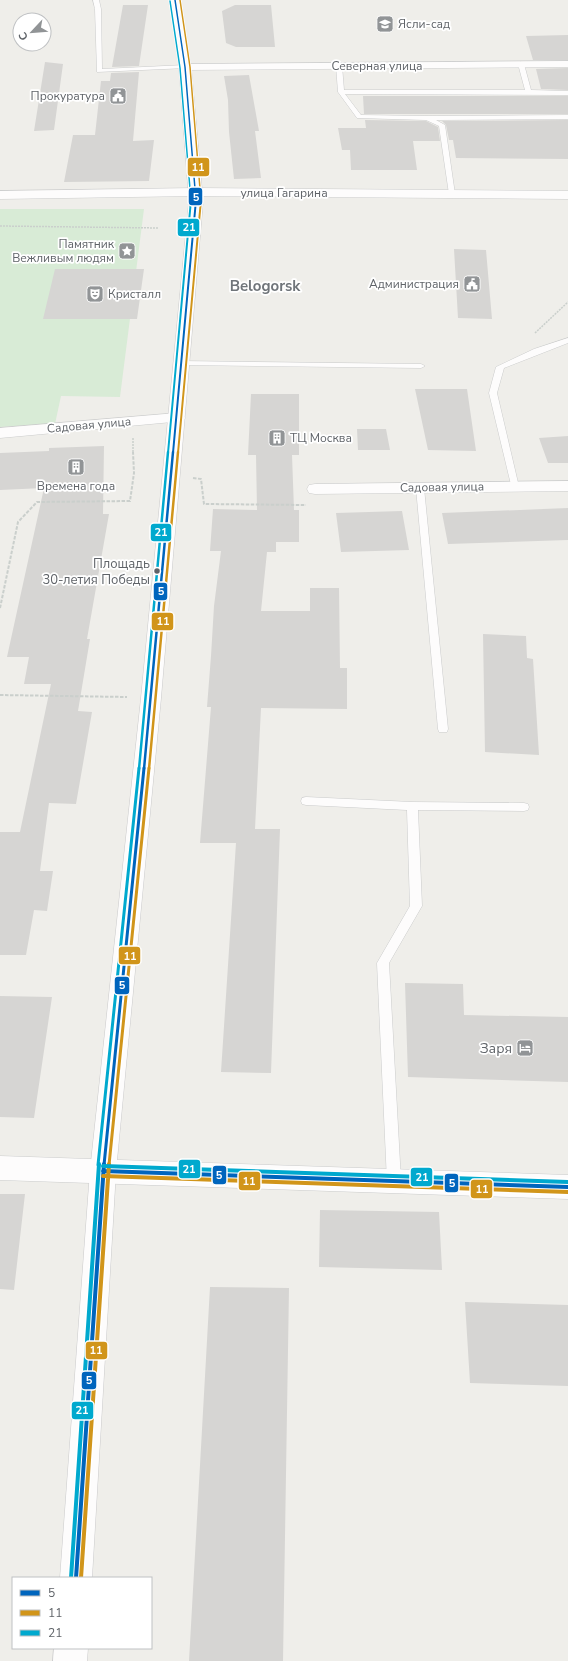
<svg xmlns="http://www.w3.org/2000/svg" width="568" height="1661" font-family="'Nunito Sans',sans-serif">
  <rect width="100%" height="100%" fill="#efeeea"/>
  <!-- green -->
  <path fill="#d8ebd6" d="M0 209H144L120 397 61 396 55 424 0 427Z"/>
  <!-- building -->
  <path fill="#d6d5d3" d="M123 5H148L139 66 112 67Z
    M235 5H271L275 47H236L226 43 222 11Z
    M568 35V60H533L526 36Z
    M45 62 63 64 54 130 34 131Z
    M568 68V90L541 89 536 69Z
    M139 72 133 141 154 140 149 181 64 182 73 135H95L101 81H110L111 73Z
    M249 75 259 131H255L261 178 234 179 229 132 228 100 224 76Z
    M363 96H568V114H364Z
    M365 120 426 121 438 127 440 141H413L417 170H351L350 150H342L338 128H366Z
    M568 120V159L456 158 453 140H449L446 125 442 121Z
    M454 249 486 250 492 319 458 318Z
    M55 269H144L137 319H43Z
    M415 389H467L476 451 428 450Z
    M251 394H299V455H292L294 510H299V542H276V552H267L261 611H310V588H339L340 668H347V709L261 708 255 829H280L271 1073 221 1072 236 843H200L211 707H207L211 656 214 606 221 551H210L213 509 257 510 256 455H248Z
    M357 429H386L390 450H358Z
    M568 436V463H548L539 438Z
    M104 446 103 514H109L87 639H90L78 711 92 712 76 804 49 803 40 871H53L47 911 34 910 26 955H0V832H20L51 684H24L29 657H7L44 488 0 490V453L49 451V448Z
    M568 508V540L448 544 442 513Z
    M402 511 409 550 341 552 336 513Z
    M483 634 526 636 527 658 533 659 539 755 485 752Z
    M405 983 463 984 464 1015 568 1017V1082L408 1077Z
    M0 996 52 997 34 1118 0 1117Z
    M0 1194H25L14 1290 0 1289Z
    M320 1210 439 1212 442 1270 319 1267Z
    M210 1287 289 1288 283 1661H189Z
    M465 1302 568 1305V1386L470 1383Z"/>
  <g fill="none" stroke-linecap="round" stroke-linejoin="round">
    <!-- lane casing -->
    <g stroke="#cbcccc" stroke-width="1">
      <path id="lane" d="M93 0H99L101 9 102 69 185 65 187 66V68L97 72 95 9Z
        M521 62 524 64 531 90 568 91V95L345 94 361 115 428 116 568 115V119L436 120 445 125 455 194 452 196 449 194 439 126 426 120 357 118 338 92 336 66 339 64 342 66 344 90H525L518 64Z
        M568 338V343L504 368 497 393 519 487 515 490 512 489 489 393 496 367 534 349Z
        M179 361 421 364 425 366 421 368 182 365 178 363Z
        M420 485 424 488 448 729 447 732H439L438 729 416 488Z
        M306 797 412 802 524 803 528 804 529 807 528 810 524 811 418 810 422 906 389 963 401 1181 399 1185 394 1187 389 1185 387 1181 377 963 410 906 407 810 306 805 302 804 301 801 302 798Z"/>
    </g>
    <!-- street casing -->
    <g stroke="#cbcccc" stroke-width="1">
      <path id="street" d="M568 61V67L185 70 179 67 185 64Z
        M196 188 568 191V199L196 196 0 199V191Z
        M177 413 183 415 185 418 183 421 0 438V428Z
        M568 481V491L315 494 309 493 307 489 309 485 315 484Z
        M0 1156 568 1175V1199L0 1180Z"/>
    </g>
    <!-- secondary casing -->
    <g stroke="#cacacb" stroke-width="1">
      <path id="secondary" d="M170 0H180L191 67 203 201 161 698 116 1171 92 1578H60L90 1171 141 698 189 201 179 67Z
        M54 1648H88L87 1661H53Z"/>
    </g>
    <!-- path-far1 -->
    <path stroke="#cacfcc" stroke-width="1.5" stroke-dasharray="2 1" stroke-linecap="butt" d="M0 226 159 228
      M535 333 568 302
      M133 438V453"/>
    <!-- path -->
    <path stroke="#cacfcc" stroke-width="2" stroke-dasharray="3.5 1.5" stroke-linecap="butt" d="M193 478 201 479 204 504 306 505
      M0 608 18 522 37 502 130 501 134 473 133 452
      M0 695 127 697"/>
    <!-- lane -->
    <use href="#lane" fill="#fdfcfc" fill-rule="evenodd"/>
    <!-- street -->
    <use href="#street" fill="#fdfcfc" fill-rule="evenodd"/>
    <!-- secondary -->
    <use href="#secondary" fill="#fdfcfc" fill-rule="evenodd"/>
    <!-- bus-1-far4 casing -->
    <g stroke="#fff" stroke-width="3">
      <path id="bus-1-far4" d="M175 0 185 67 196 201"/>
    </g>
    <!-- bus-1-far3 casing -->
    <g stroke="#fff" stroke-width="4">
      <path id="bus-1-far3" d="M173 453 196 200"/>
    </g>
    <!-- bus-1-far2 casing -->
    <g stroke="#fff" stroke-width="5">
      <path id="bus-1-far2" d="M144 769 173 452"/>
    </g>
    <!-- bus-1-far1 casing -->
    <g stroke="#fff" stroke-width="6">
      <path id="bus-1-far1" d="M104 1165 144 768"/>
    </g>
    <!-- bus-1 casing -->
    <g stroke="#fff" stroke-width="7">
      <path id="bus-1" d="M103 1171 568 1187
        M76 1578 104 1164"/>
    </g>
    <!-- bus-2-far4 casing -->
    <g stroke="#fff" stroke-width="3">
      <path id="bus-2-far4" d="M180 0 190 67 201 201"/>
    </g>
    <!-- bus-2-far3 casing -->
    <g stroke="#fff" stroke-width="4">
      <path id="bus-2-far3" d="M178 453 201 200"/>
    </g>
    <!-- bus-2-far2 casing -->
    <g stroke="#fff" stroke-width="5">
      <path id="bus-2-far2" d="M149 769 178 452"/>
    </g>
    <!-- bus-2-far1 casing -->
    <g stroke="#fff" stroke-width="6">
      <path id="bus-2-far1" d="M109 1165 149 768"/>
    </g>
    <!-- bus-2 casing -->
    <g stroke="#fff" stroke-width="7">
      <path id="bus-2" d="M103 1176 568 1192
        M81 1578 109 1164"/>
    </g>
    <!-- bus-3-far4 casing -->
    <g stroke="#fff" stroke-width="3">
      <path id="bus-3-far4" d="M170 1 180 68 191 201"/>
    </g>
    <!-- bus-3-far3 casing -->
    <g stroke="#fff" stroke-width="4">
      <path id="bus-3-far3" d="M168 453 191 200"/>
    </g>
    <!-- bus-3-far2 casing -->
    <g stroke="#fff" stroke-width="5">
      <path id="bus-3-far2" d="M139 769 168 452"/>
    </g>
    <!-- bus-3-far1 casing -->
    <g stroke="#fff" stroke-width="6">
      <path id="bus-3-far1" d="M98 1165 139 768"/>
    </g>
    <!-- bus-3 casing -->
    <g stroke="#fff" stroke-width="7">
      <path id="bus-3" d="M103 1166 568 1182
        M71 1578 99 1164"/>
    </g>
    <!-- bus-1-far4 -->
    <use href="#bus-1-far4" stroke="#0065bd" stroke-width="1.5"/>
    <!-- bus-1-far3 -->
    <use href="#bus-1-far3" stroke="#0065bd" stroke-width="2"/>
    <!-- bus-1-far2 -->
    <use href="#bus-1-far2" stroke="#0065bd" stroke-width="2.5"/>
    <!-- bus-1-far1 -->
    <use href="#bus-1-far1" stroke="#0065bd" stroke-width="3"/>
    <!-- bus-1 -->
    <use href="#bus-1" stroke="#0065bd" stroke-width="4"/>
    <!-- bus-2-far4 -->
    <use href="#bus-2-far4" stroke="#d1951a" stroke-width="1.5"/>
    <!-- bus-2-far3 -->
    <use href="#bus-2-far3" stroke="#d1951a" stroke-width="2"/>
    <!-- bus-2-far2 -->
    <use href="#bus-2-far2" stroke="#d1951a" stroke-width="2.5"/>
    <!-- bus-2-far1 -->
    <use href="#bus-2-far1" stroke="#d1951a" stroke-width="3"/>
    <!-- bus-2 -->
    <use href="#bus-2" stroke="#d1951a" stroke-width="4"/>
    <!-- bus-3-far4 -->
    <use href="#bus-3-far4" stroke="#00a9ce" stroke-width="1.5"/>
    <!-- bus-3-far3 -->
    <use href="#bus-3-far3" stroke="#00a9ce" stroke-width="2"/>
    <!-- bus-3-far2 -->
    <use href="#bus-3-far2" stroke="#00a9ce" stroke-width="2.5"/>
    <!-- bus-3-far1 -->
    <use href="#bus-3-far1" stroke="#00a9ce" stroke-width="3"/>
    <!-- bus-3 -->
    <use href="#bus-3" stroke="#00a9ce" stroke-width="4"/>
  </g>
  <!-- icons -->
  <defs>
    <g id="school-square" transform="scale(0.9)"><rect x="-9" y="-9" width="18" height="18" rx="4" fill="#919496" stroke="#fff"/><path d="M0-5L7-2L0 1L-7-2ZM-4 1L0 2.5L4 1V4Q0 6-4 4Z" fill="#fff"/></g>
    <g id="civic-square" transform="scale(0.9)"><rect x="-9" y="-9" width="18" height="18" rx="4" fill="#919496" stroke="#fff"/><path d="M-.6-6.5H3V-4.5H.6V-3L4-1V1h2V6H-6V1h2V-1L-.6-3ZM-1.2 2.5V6h2.4V2.5Z" fill="#fff"/></g>
    <g id="sight-square" transform="scale(0.9)"><rect x="-9" y="-9" width="18" height="18" rx="4" fill="#919496" stroke="#fff"/><path d="M0-6L1.8-2.2L6-1.7L2.9 1.2L3.7 5.4L0 3.3L-3.7 5.4L-2.9 1.2L-6-1.7L-1.8-2.2Z" fill="#fff"/></g>
    <g id="theatre-square" transform="scale(0.9)"><rect x="-9" y="-9" width="18" height="18" rx="4" fill="#919496" stroke="#fff"/><path d="M-5-5.5Q0-4 5-5.5V0Q5 5 0 6Q-5 5-5 0ZM-3.3-2.5H-1v1.5H-3.3ZM1-2.5H3.3v1.5H1ZM-2.8 1Q0 5.5 2.8 1Z" fill="#fff"/></g>
    <g id="building-square" transform="scale(0.9)"><rect x="-9" y="-9" width="18" height="18" rx="4" fill="#919496" stroke="#fff"/><path d="M-4-6H4V6H1V3H-1V6H-4ZM-2.5-4.3h1.7v1.8h-1.7ZM.8-4.3h1.7v1.8H.8ZM-2.5-1h1.7V.8h-1.7ZM.8-1h1.7V.8H.8Z" fill="#fff"/></g>
    <g id="hotel-square" transform="scale(0.9)"><rect x="-9" y="-9" width="18" height="18" rx="4" fill="#919496" stroke="#fff"/><path d="M-6-4.5h1.5V1H6V5H4.5V3h-9V5H-6ZM-4 0a1.8 1.8 0 1 1 3.6 0ZM.5 0V-2.5h3Q6-2.5 6 0Z" fill="#fff"/></g>
  </defs>
  <g fill-rule="evenodd">
    <use href="#school-square" x="385" y="24"/>
    <use href="#civic-square" x="118" y="96"/>
    <use href="#sight-square" x="127" y="251"/>
    <use href="#civic-square" x="472" y="284"/>
    <use href="#theatre-square" x="95" y="294"/>
    <use href="#building-square" x="277" y="438"/>
    <use href="#building-square" x="76" y="467"/>
    <use href="#hotel-square" x="525" y="1048"/>
  </g>
  <!-- markers -->
  <circle fill="#5f6368" stroke="#fff" stroke-width="1.5" cx="157" cy="571" r="3.5"/>
  <g text-anchor="middle" dominant-baseline="central" stroke-width="3.5" stroke-linejoin="round" paint-order="stroke">
    <!-- far-poi labels -->
    <g font-size="12" fill="#5f6368" stroke="#fff" text-anchor="start">
      <text x="398" y="24">Ясли-сад</text>
      <text x="105" y="96" text-anchor="end">Прокуратура</text>
      <text x="114" y="244" text-anchor="end">Памятник<tspan x="114" dy="14">Вежливым людям</tspan></text>
      <text x="459" y="284" text-anchor="end">Администрация</text>
      <text x="108" y="294">Кристалл</text>
      <text x="290" y="438">ТЦ Москва</text>
      <text x="76" y="486" text-anchor="middle">Времена года</text>
    </g>
    <!-- far-street labels -->
    <g font-size="12" fill="#5f6368" stroke="#fff">
      <text x="377" y="66">Северная улица</text>
      <text x="284" y="193">улица Гагарина</text>
      <text transform="translate(89 425) rotate(-5)">Садовая улица</text>
      <text transform="translate(442 487) rotate(-1)">Садовая улица</text>
    </g>
    <!-- bus labels -->
    <g font-size="13" fill="#5f6368" stroke="#fff" text-anchor="end">
      <text x="150" y="564">Площадь<tspan x="150" dy="16">30-летия Победы</tspan></text>
    </g>
    <!-- poi labels -->
    <g font-size="14" fill="#5f6368" stroke="#fff" text-anchor="end">
      <text x="512" y="1048">Заря</text>
    </g>
    <!-- far-district labels -->
    <g font-size="15" font-weight="bold" fill="#70757a" stroke="#fff">
      <text x="265" y="286">Belogorsk</text>
    </g>
  </g>
  <g stroke="#fff" stroke-width="1.5">
    <rect x="187" y="157" width="23" height="20" rx="4" fill="#d1951a"/>
    <rect x="188" y="187" width="15" height="19" rx="4" fill="#0065bd"/>
    <rect x="177" y="218" width="23" height="19" rx="4" fill="#00a9ce"/>
    <rect x="150" y="523" width="22" height="19" rx="4" fill="#00a9ce"/>
    <rect x="153" y="582" width="15" height="19" rx="4" fill="#0065bd"/>
    <rect x="151" y="612" width="23" height="19" rx="4" fill="#d1951a"/>
    <rect x="118" y="946" width="23" height="19" rx="4" fill="#d1951a"/>
    <rect x="114" y="976" width="16" height="19" rx="4" fill="#0065bd"/>
    <rect x="178" y="1159" width="23" height="20" rx="4" fill="#00a9ce"/>
    <rect x="212" y="1165" width="15" height="20" rx="4" fill="#0065bd"/>
    <rect x="410" y="1167" width="23" height="20" rx="4" fill="#00a9ce"/>
    <rect x="238" y="1171" width="23" height="20" rx="4" fill="#d1951a"/>
    <rect x="444" y="1173" width="15" height="20" rx="4" fill="#0065bd"/>
    <rect x="470" y="1179" width="23" height="20" rx="4" fill="#d1951a"/>
    <rect x="85" y="1341" width="23" height="19" rx="4" fill="#d1951a"/>
    <rect x="81" y="1371" width="16" height="19" rx="4" fill="#0065bd"/>
    <rect x="71" y="1401" width="23" height="19" rx="4" fill="#00a9ce"/>
  </g>
  <g font-size="11" text-anchor="middle" font-weight="bold" fill="#fff">
    <text x="198" y="171">11</text>
    <text x="196" y="201">5</text>
    <text x="189" y="231">21</text>
    <text x="161" y="536">21</text>
    <text x="161" y="595">5</text>
    <text x="163" y="625">11</text>
    <text x="130" y="960">11</text>
    <text x="122" y="989">5</text>
    <text x="189" y="1173">21</text>
    <text x="219" y="1179">5</text>
    <text x="422" y="1181">21</text>
    <text x="249" y="1185">11</text>
    <text x="452" y="1187">5</text>
    <text x="482" y="1193">11</text>
    <text x="96" y="1354">11</text>
    <text x="89" y="1384">5</text>
    <text x="82" y="1414">21</text>
  </g>
  <!-- legend -->
  <rect x="12" y="1577" width="140" height="72" fill="#ffffff" stroke="#bfc1c3"/>
  <rect x="20" y="1590" width="20" height="6" fill="#0065bd" stroke="#bfc1c3"/>
  <text x="48" y="1597" font-size="12" fill="#5f6368">5</text>
  <rect x="20" y="1610" width="20" height="6" fill="#d1951a" stroke="#bfc1c3"/>
  <text x="48" y="1617" font-size="12" fill="#5f6368">11</text>
  <rect x="20" y="1630" width="20" height="6" fill="#00a9ce" stroke="#bfc1c3"/>
  <text x="48" y="1637" font-size="12" fill="#5f6368">21</text>
  <!-- north arrow -->
  <g transform="translate(32 32) rotate(244)"><circle r="19" fill="#ffffff" stroke="#bfc1c3"/>
  <path d="M0-3L7 15L0 10L-7 15Z" fill="#919496"/>
  <text y="-6" font-size="11" font-weight="bold" text-anchor="middle" fill="#5f6368">С</text>
  </g>
</svg>
